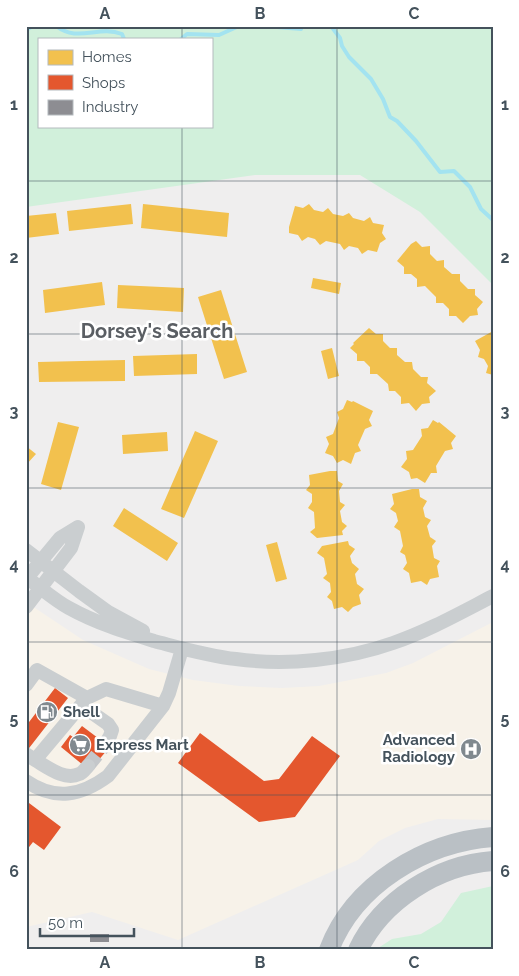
<svg xmlns="http://www.w3.org/2000/svg" width="519" height="976" font-family="Raleway,sans-serif">
  <rect width="100%" height="100%" fill="#efeeee"/>
  <!-- commercial -->
  <path fill="#f7f2e9" d="M26 602 83 640 149 669 193 680 239 686 282 688 319 686 386 673 413 663 493 622V820L438 819 405 828 379 841 358 860 178 940 92 912 26 927Z"/>
  <!-- green -->
  <path fill="#d1f0db" fill-rule="evenodd" d="M26 26H493V285L420 212 360 175H255L26 207ZM39 39H211V126H39Z
    M493 886V950H375L392 939 421 934 441 922 461 893Z"/>
  <!-- homes -->
  <path fill="#f2c14e" d="M131 204 133 224 69 231 67 211Z
    M143 204 229 213 227 237 141 228Z
    M309 204 314 210 323 212 328 208 333 214 343 216 349 213 353 218 364 221 370 217 373 223 384 225 382 233 386 239 380 243 377 252 368 250 362 254 358 248 349 246 344 250 340 244 326 241 320 245 315 239 308 237 302 241 298 235 289 233V227L295 206 303 208Z
    M56 213 59 234 26 238V216Z
    M416 241 422 247 430 246V254L437 261 444 260V267L452 274H460V281L468 289H475V295L483 302 477 309 478 315 470 316 463 323 456 316H449V309L443 303H436V297L425 286 417 287V279L411 274H404V267L397 261 411 244Z
    M313 278 341 283 339 294 311 288Z
    M102 282 105 305 45 313 43 290Z
    M118 285 184 288 183 312 117 308Z
    M221 290 247 372 224 379 198 297Z
    M369 328 376 334H383V341L390 348H397V355L405 362H412L413 369 421 377H428L427 383 436 391 429 397 430 403 422 404 416 411 409 403 401 404V397L395 391H389L388 384 377 374H370V367L364 361H357V354L350 348 354 344 353 343Z
    M493 331V375L486 373 488 366 484 359 478 357 480 350 475 341Z
    M332 348 339 376 328 379 321 351Z
    M197 354V374L134 376 133 356Z
    M125 360V381L39 382 38 362Z
    M347 400 352 402 353 401 373 411 369 420 372 426 365 429 358 445 361 451 355 453 351 464 343 460 337 463 333 456 325 453 329 444 326 437 333 434 339 418 337 412 343 409Z
    M433 420 438 423 439 422 456 436 451 443 453 449 445 451 436 466 437 473H431L425 483 417 478 411 479 409 472 401 467 407 459 406 451 413 450 422 436 421 429 428 428Z
    M58 422 79 427 61 490 41 484Z
    M195 431 218 441 184 518 161 509Z
    M167 432 168 451 123 454 122 435Z
    M26 446 36 454 26 465Z
    M330 471H337L338 481 343 484 339 491 340 502 345 505 340 511 342 522 347 526 342 531 343 535 317 538 310 532 315 528 314 512 308 508 312 502V494L306 490 310 485 309 475Z
    M412 489H419L420 497 427 501 423 508 425 517 431 520 427 526 430 537 436 541 432 546 434 558 440 561 437 566 439 577 430 579 427 585 421 581 411 583 409 573 403 569 407 563 405 555 400 552 403 546 400 531 394 527 398 521 396 513 390 509 394 504 392 494Z
    M124 508 178 543 167 561 113 526Z
    M348 541 349 545 355 549 350 556 352 563 359 569 355 574 357 584 364 589 359 595 361 604 353 607 348 612 342 607 334 609 332 601 327 597 331 592 330 583 323 578 327 574 324 558 317 553 322 546Z
    M277 542 287 579 276 582 266 545Z"/>
  <!-- shops -->
  <path fill="#e4572e" d="M55 688 68 698 26 752V726Z
    M82 726 102 741 108 749 91 769 83 765 61 747 70 735 73 737Z
    M200 733 264 781 279 779 312 736 340 756 295 817 259 822 178 763Z
    M29 803 61 827 44 850 33 842 26 851V807Z"/>
  <!-- industry -->
  <path fill="#8d8d92" d="M90 934H109V942H90Z"/>
  <g fill="none" stroke-linecap="round" stroke-linejoin="round">
    <!-- stream -->
    <path stroke="#a3e3f0" stroke-width="4" d="M56 26C78 43 98 25 122 34L124 39
      M265 26 301 29 302 26
      M331 26 340 38 342 46 349 57 371 79 383 99 390 117 397 121 416 141 440 172 454 171 470 187 481 209 493 220
      M26 30 33 26
      M181 39 187 34 219 35 239 26"/>
    <!-- minor-tunnel -->
    <path stroke="#c4c7ca" stroke-width="14" stroke-dasharray="14 7" stroke-linecap="butt" d="M88 766 104 746"/>
    <!-- minor -->
    <path stroke="#caced0" stroke-width="14" d="M26 550 79 591 108 612 143 631
      M26 577C40 587 54 600 69 608 96 623 125 632 154 641 181 648 208 656 236 659 287 666 345 660 393 643 428 631 460 613 493 596
      M26 579 60 538 78 527 71 548 26 607
      M26 685 37 670 87 698 106 689 163 706
      M81 705 108 724 112 730 110 736 104 746
      M26 754 35 760 87 698
      M35 760C47 767 65 781 79 774 83 773 85 769 88 766
      M26 781C55 801 81 796 108 776L163 706 169 693 182 649"/>
    <!-- highway -->
    <path stroke="#bac0c5" stroke-width="20" d="M329 950C354 884 425 842 493 837
      M358 950C382 900 438 865 493 861"/>
  </g>
  <!-- grid -->
  <path fill="none" stroke="#44525c" stroke-width="1" stroke-opacity="0.55" d="M182 26V39M337 26V950M182 126V950M26 181H493M26 334H493M26 488H493M26 642H493M26 795H493"/>
  <!-- icons -->
  <defs>
    <g id="fuel-disc" transform="scale(1.125)"><circle r="9.5" fill="#80898f" stroke="#fff"/><path d="M-5.5-6h7V0h2V4h1.3V-2.5L3-4.5l.8-.8L6-3V5H2.5V1h-1V6h-7ZM-4.2-4.7v3.2H.2V-4.7Z" fill="#fff"/></g>
    <g id="supermarket-disc" transform="scale(1.125)"><circle r="9.5" fill="#80898f" stroke="#fff"/><path d="M-6-5.5h2.5l.6 2H6L4.5 2H-2.5L-4.4-4H-6ZM-1.5 3.2a1.3 1.3 0 1 0 .1 0ZM3 3.2a1.3 1.3 0 1 0 .1 0Z" fill="#fff"/></g>
    <g id="hospital-disc" transform="scale(1.125)"><circle r="9.5" fill="#80898f" stroke="#fff"/><path d="M-5-5h3v3.5h4V-5h3V5h-3V1.5h-4V5h-3Z" fill="#fff"/></g>
  </defs>
  <g fill-rule="evenodd">
    <use href="#fuel-disc" x="47" y="712"/>
    <use href="#supermarket-disc" x="80" y="745"/>
    <use href="#hospital-disc" x="471" y="749"/>
  </g>
  <g text-anchor="middle" dominant-baseline="central" stroke-width="5" stroke-linejoin="round" paint-order="stroke">
    <!-- poi labels -->
    <g font-size="15" font-weight="bold" fill="#44525c" stroke="#fff" text-anchor="start">
      <text x="63" y="712">Shell</text>
      <text x="455" y="740" text-anchor="end">Advanced<tspan x="455" dy="17">Radiology</tspan></text>
      <text x="96" y="745">Express Mart</text>
    </g>
    <!-- district labels -->
    <g font-size="20" font-weight="bold" fill="#5a5e63" stroke="#fff">
      <text x="157" y="331">Dorsey's Search</text>
    </g>
  </g>
  <!-- border -->
  <rect width="519" height="976" fill="none" stroke="#ffffff" stroke-width="55"/>
  <!-- legend -->
  <rect x="38" y="38" width="175" height="90" fill="#ffffff" stroke="#b4babe"/>
  <rect x="48" y="50" width="25" height="15" fill="#f2c14e" stroke="#b4babe"/>
  <text x="82" y="62" font-size="15" fill="#44525c">Homes</text>
  <rect x="48" y="75" width="25" height="15" fill="#e4572e" stroke="#b4babe"/>
  <text x="82" y="88" font-size="15" fill="#44525c">Shops</text>
  <rect x="48" y="100" width="25" height="15" fill="#8d8d92" stroke="#b4babe"/>
  <text x="82" y="112" font-size="15" fill="#44525c">Industry</text>
  <!-- scale -->
  <path d="M40 928v8h94v-8" fill="none" stroke="#44525c" stroke-width="2.5"/>
  <text x="48" y="928" font-size="15" fill="#44525c" stroke="#ffffff" stroke-width="4" paint-order="stroke">50 m</text>
  <rect x="28" y="28" width="464" height="920" fill="none" stroke="#44525c" stroke-width="2"/>
  <g font-size="16" text-anchor="middle" font-weight="bold" fill="#44525c">
    <text x="105" y="19">A</text>
    <text x="260" y="19">B</text>
    <text x="414" y="19">C</text>
    <text x="14" y="110">1</text>
    <text x="505" y="110">1</text>
    <text x="14" y="263">2</text>
    <text x="505" y="263">2</text>
    <text x="14" y="417">3</text>
    <text x="505" y="417">3</text>
    <text x="14" y="570">4</text>
    <text x="505" y="570">4</text>
    <text x="14" y="724">5</text>
    <text x="505" y="724">5</text>
    <text x="14" y="877">6</text>
    <text x="505" y="877">6</text>
    <text x="105" y="968">A</text>
    <text x="260" y="968">B</text>
    <text x="414" y="968">C</text>
  </g>
</svg>
